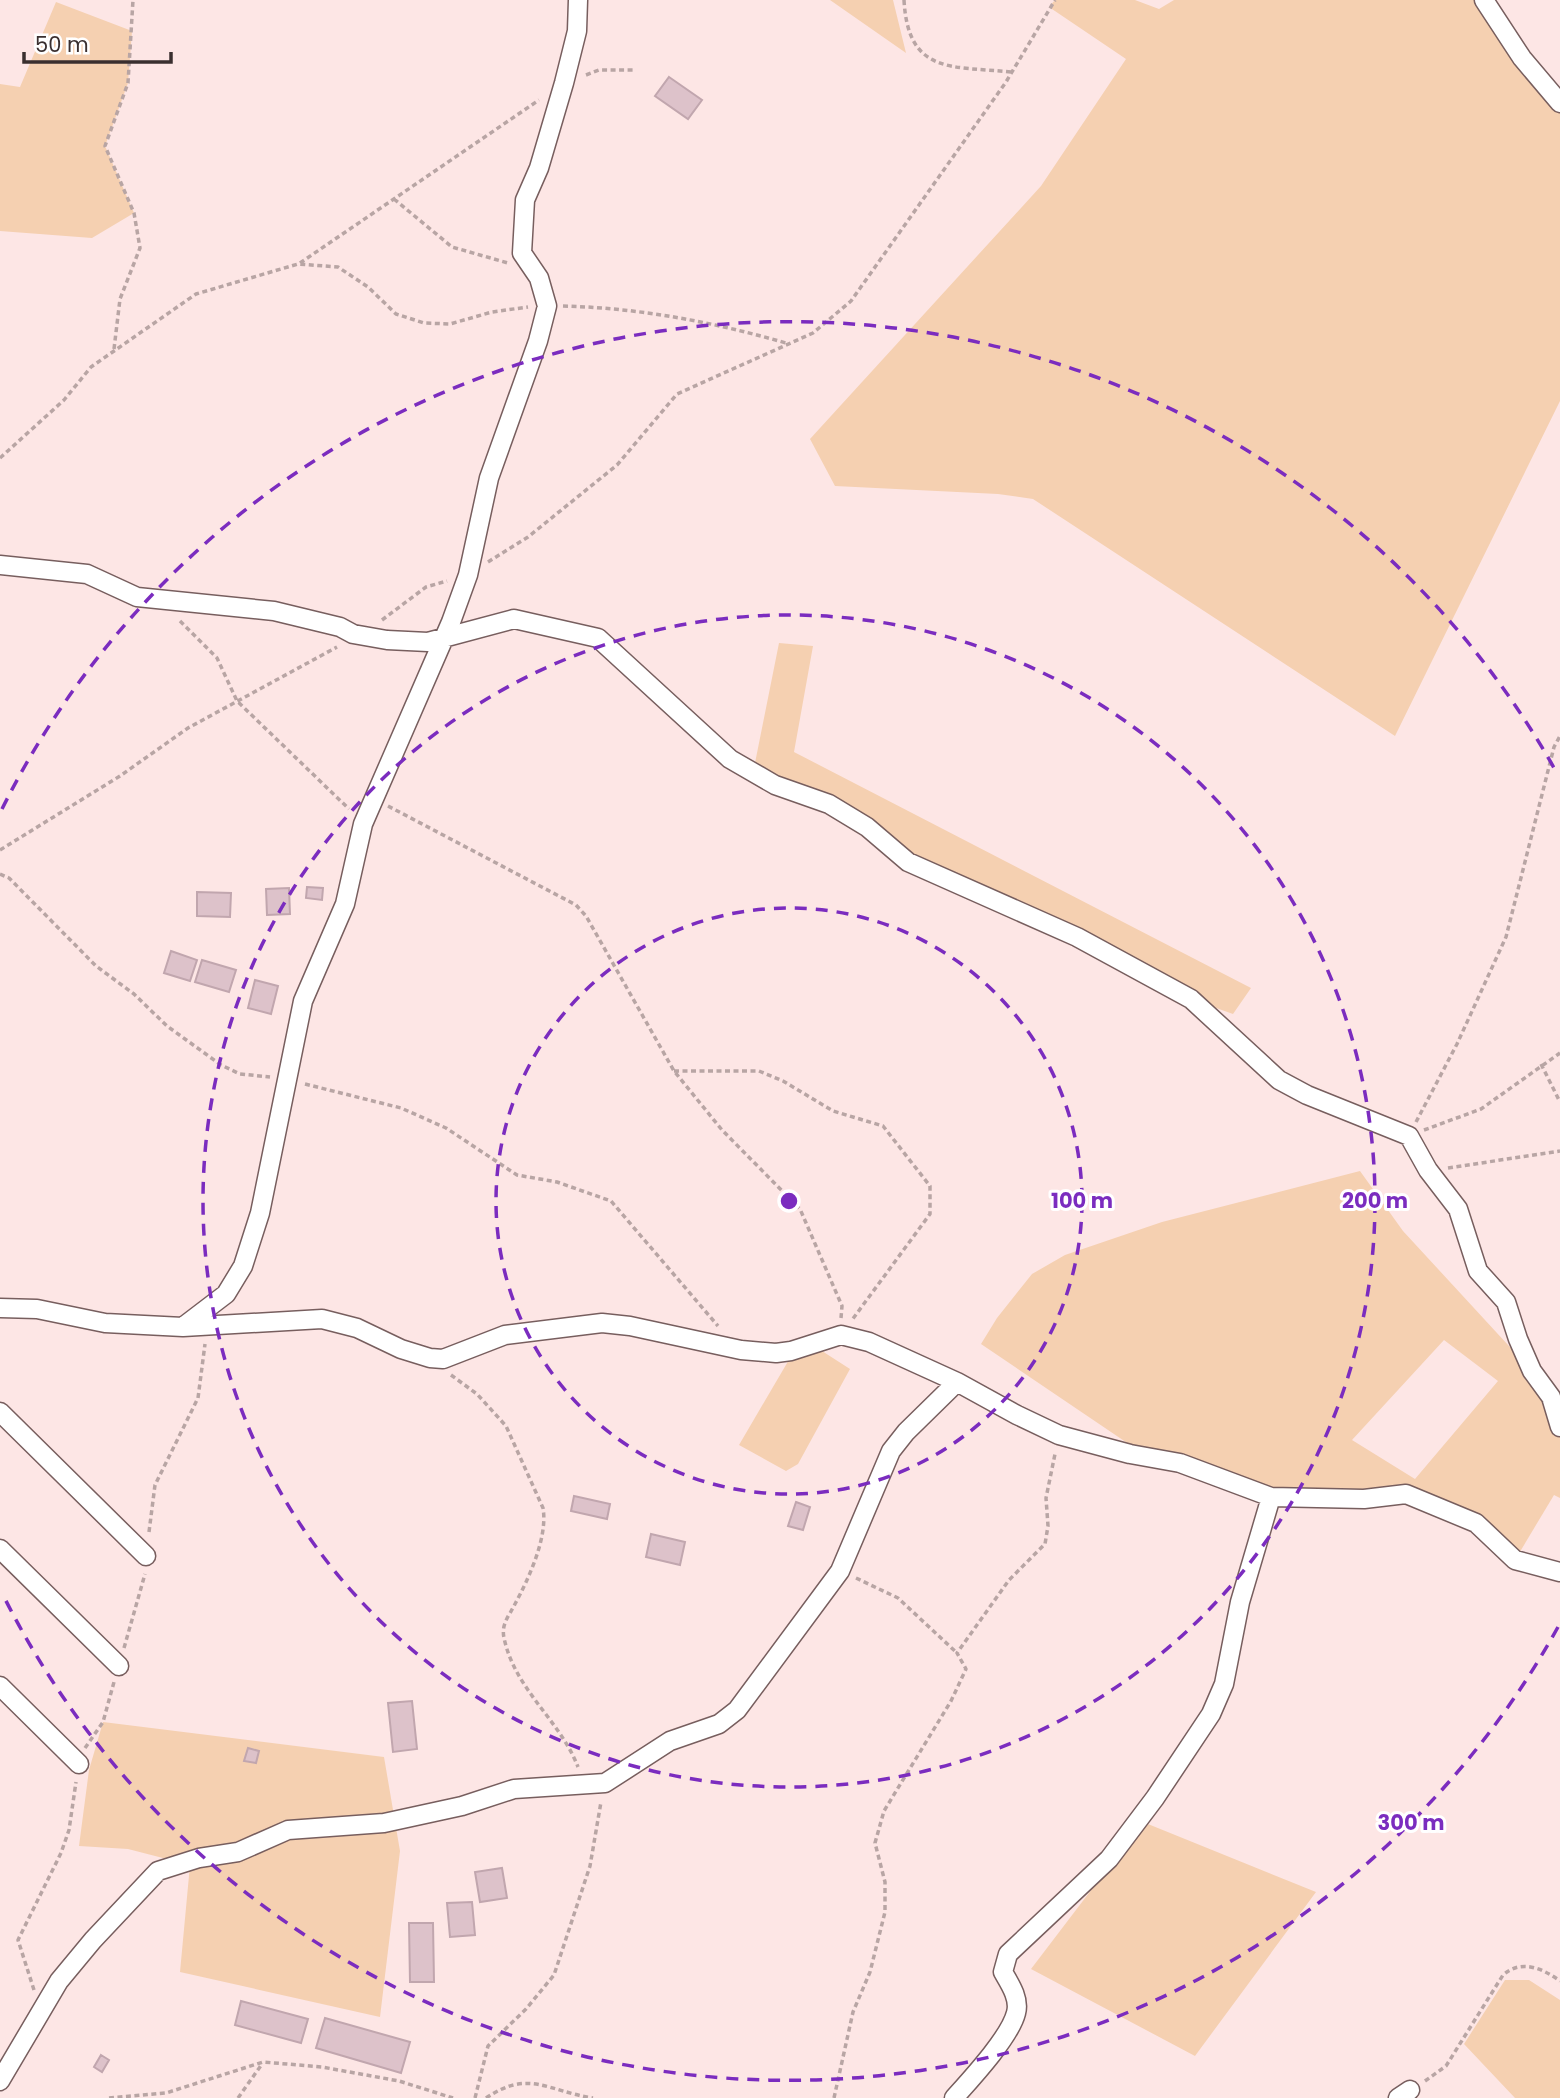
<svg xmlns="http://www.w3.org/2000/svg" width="1560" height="2098" font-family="Poppins,sans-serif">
  <rect width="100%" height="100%" fill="#fde6e5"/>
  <!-- green -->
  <path fill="#f5d0b1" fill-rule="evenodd" d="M831 0H893L906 53 830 0Z
    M1055 0H1135L1159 9 1174 0H1484L1560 103V401L1395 736 1033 499 998 494 835 486 810 439 1041 186 1126 59 1049 7Z
    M56 2 132 31 128 83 105 146 134 213 92 238 0 231V84L20 87Z
    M779 643 813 646 794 752 1251 988 1233 1014 1191 999 908 862 867 827 753 773Z
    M1360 1171 1403 1231 1532 1371 1560 1427V1498L1554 1495 1515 1560 1476 1523 1406 1494 1282 1499 1145 1455 981 1344 997 1318 1032 1274 1065 1255 1162 1222ZM1444 1340 1498 1381 1415 1479 1352 1440Z
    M822 1351 850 1369 798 1464 786 1471 739 1445 790 1358Z
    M103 1722 384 1757 400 1851 380 2017 180 1972 190 1865 128 1849 79 1846 89 1770Z
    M1143 1822 1316 1892 1195 2056 1031 1969Z
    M1505 1980H1529L1560 2000V2098H1515L1464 2044Z"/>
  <!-- building -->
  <path fill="#ddc2ca" stroke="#c1a6ae" stroke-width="2" d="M669 77 702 100 688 119 655 96Z
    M307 887 323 888 322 900 306 898Z
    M289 888 290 914 267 915 266 889Z
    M197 892 231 893 230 917 197 916Z
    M171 951 197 960 190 981 164 973Z
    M202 960 236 970 229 992 195 982Z
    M255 980 278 986 271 1014 248 1008Z
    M574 1496 610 1504 607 1519 571 1511Z
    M796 1502 810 1507 803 1530 788 1526Z
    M651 1534 685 1542 680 1565 646 1557Z
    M412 1701 417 1749 393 1752 388 1703Z
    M248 1748 259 1751 256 1763 244 1761Z
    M502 1868 507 1898 480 1902 475 1872Z
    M472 1902 475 1935 450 1937 447 1903Z
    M409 1923H433L434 1982H410Z
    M241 2001 308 2019 301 2043 235 2025Z
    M325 2018 410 2042 401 2073 316 2048Z
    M101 2055 109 2060 102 2072 94 2067Z"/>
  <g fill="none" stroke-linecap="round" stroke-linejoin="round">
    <!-- minor casing -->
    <g stroke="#775e5e" stroke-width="21">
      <path id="minor" d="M1484 0 1522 58 1560 103
        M0 565 87 574 137 597 274 611 340 627 353 634 387 640 428 642 514 619 598 638 730 759 775 785 829 804 867 827 908 862 1077 937 1191 999 1279 1080 1307 1095 1409 1136 1428 1170 1458 1209 1478 1271 1506 1302 1518 1339 1532 1371 1551 1397 1560 1427
        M0 1308 37 1309 105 1323 183 1327 322 1319 357 1328 401 1349 430 1358 443 1359 505 1335 602 1323 630 1326 741 1350 776 1353 791 1351 841 1335 869 1342 957 1382 1017 1415 1059 1435 1130 1454 1180 1463 1271 1497 1364 1499 1406 1494 1476 1523 1515 1560 1560 1572
        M184 1326 226 1294 243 1266 260 1213 303 1001 345 904 363 824 451 622 468 575 489 478 538 341 547 306 539 278 522 253 525 200 539 168 564 83 577 31 578 0
        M0 1412 146 1556
        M0 1549 119 1666
        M0 1686 79 1764
        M0 2081 59 1981 93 1940 158 1871 199 1858 238 1852 288 1830 384 1823 462 1806 514 1789 605 1783 670 1741 719 1724 737 1710 840 1571 891 1451 906 1432 957 1382
        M954 2098C971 2079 1010 2037 1016 2013 1020 1999 1010 1984 1003 1972L1008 1954 1109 1859 1155 1798 1211 1714 1224 1684 1240 1602 1271 1497
        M1398 2098 1410 2090"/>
    </g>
    <!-- path -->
    <path stroke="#b8a5a4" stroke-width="3.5" stroke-dasharray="5 3.5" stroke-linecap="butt" d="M904 0C908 75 952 66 1012 72
      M586 75 599 70H635
      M394 199 452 247 508 263
      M300 263 539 100
      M563 306C640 308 713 322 786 343
      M114 349 120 299 140 248 134 213 105 146 128 83 133 0
      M0 458 64 400 91 367 196 294 298 264 338 267 368 287 396 314 424 323 450 324 492 312 528 307
      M488 562 528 537 617 465 677 394 813 333 851 301 1006 82 1055 0
      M382 620 426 587 447 581
      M180 621 217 658 237 701 349 809
      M388 806 576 905 586 916 674 1071 722 1130 800 1209 842 1306 841 1318
      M0 850 120 776 188 728 337 647
      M0 874 9 878 96 966 134 994 167 1026 221 1065 240 1074 270 1077
      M1541 1064 1560 1102
      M674 1071H759L783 1081 833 1111 883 1126 930 1186V1214L852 1320
      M305 1084 401 1108 446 1128 517 1175 557 1182 611 1201 718 1326
      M1416 1122 1457 1044 1506 937 1554 747 1560 736
      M1424 1130 1481 1109 1560 1053
      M1448 1168 1560 1151
      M451 1375 477 1394 506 1426 543 1508C548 1537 529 1578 515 1604 509 1616 501 1624 504 1638 515 1690 560 1720 578 1767
      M149 1532 155 1485 198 1398 205 1344
      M856 1578 898 1598 957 1653
      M124 1648 145 1574
      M85 1748 103 1722 114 1682
      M34 1990 18 1940 61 1853 69 1830 76 1782
      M1425 2081 1446 2066 1503 1975C1521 1959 1542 1968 1560 1981
      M109 2098 166 2093 263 2062 322 2067 399 2081 453 2098
      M238 2098 262 2064
      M475 2098 488 2046 526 2009 554 1975 590 1866 601 1802
      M486 2098C529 2069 547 2091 593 2098
      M834 2098 853 2012 870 1972 885 1912V1882L875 1843 884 1811 951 1701 966 1669 957 1653 1009 1580 1045 1544 1048 1526 1046 1498 1055 1454"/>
    <!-- minor -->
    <use href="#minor" stroke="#fff" stroke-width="18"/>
  </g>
  <!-- distance rings -->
  <g fill="none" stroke="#7b2cbf" stroke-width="3.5" stroke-dasharray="12 9">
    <circle cx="789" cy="1201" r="293"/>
    <circle cx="789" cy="1201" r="586"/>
    <path d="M1558 1627A879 879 0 0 1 2 1593M2 809A879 879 0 0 1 1558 775"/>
  </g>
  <circle cx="789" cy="1201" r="10" fill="#7b2cbf" stroke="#fff" stroke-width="3.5"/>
  <g font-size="21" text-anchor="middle" font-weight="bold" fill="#7b2cbf" stroke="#fff" stroke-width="6" stroke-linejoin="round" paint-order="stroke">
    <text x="1082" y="1208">100 m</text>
    <text x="1375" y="1208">200 m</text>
    <text x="1411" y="1830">300 m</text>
  </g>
  <!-- scale -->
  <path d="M24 52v10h147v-10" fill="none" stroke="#3a2f2f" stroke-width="3.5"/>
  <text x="35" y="52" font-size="21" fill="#3a2f2f" stroke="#ffffff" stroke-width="5" paint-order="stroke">50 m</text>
</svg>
